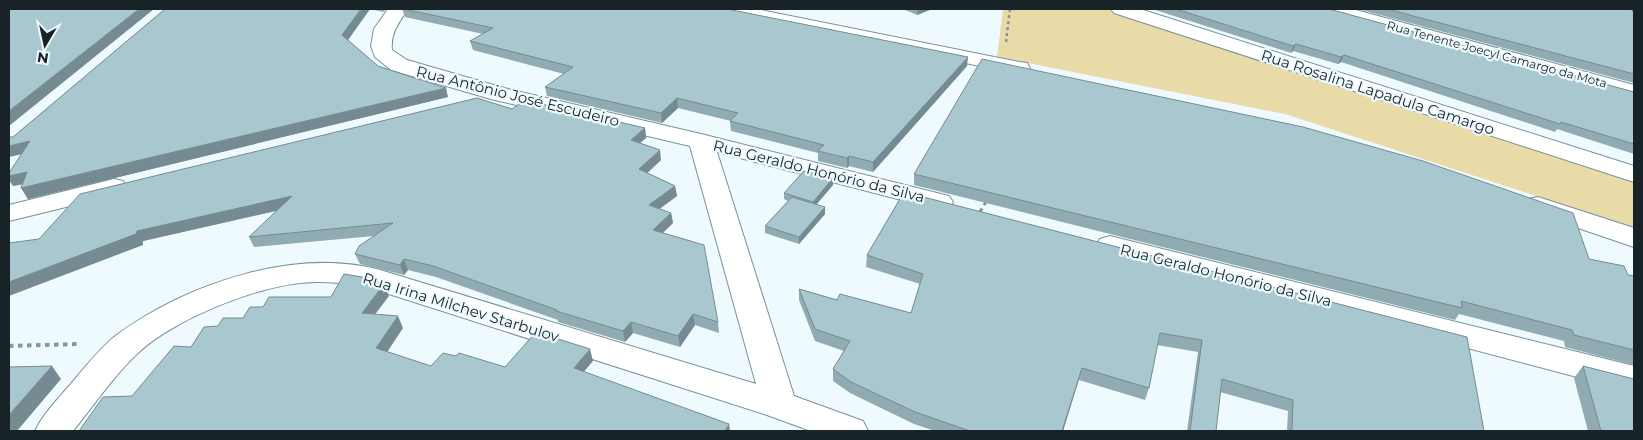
<svg xmlns="http://www.w3.org/2000/svg" width="1643" height="440" font-family="Montserrat,sans-serif">
  <rect width="100%" height="100%" fill="#eefafd"/>
  <!-- green -->
  <path fill="#e9dba7" d="M1003 9H1114L1634 179V228L1285 114 997 57Z"/>
  <g fill="none" stroke-linecap="round" stroke-linejoin="round">
    <!-- minor casing -->
    <g stroke="#76929b" stroke-width="2">
      <path id="minor" d="M388 9H408C399 22 390 34 392 50L407 60 504 88 701 134 949 196 953 202 949 208 940 210 717 152 794 396 863 421 868 431H811L767 415 367 287C352 285 336 282 321 282 269 280 177 317 139 352 114 375 94 405 73 431H35C43 414 57 400 69 386 83 370 101 346 118 334 187 284 295 247 380 270L756 384 690 146 491 99 391 70 375 57 371 46 374 29Z
        M719 9H756L1019 62 1027 63 1030 68 1027 73 1019 74 729 15 722 13Z
        M1111 9H1140L1634 166V182L1114 13Z
        M1321 9H1352L1634 85V99L1324 13Z
        M114 179 123 181 127 187 123 193 9 221V205Z
        M1538 197 1634 228V247L1528 211 1525 205 1528 199Z
        M1110 236 1634 366V392L1100 251 1096 245 1100 239Z"/>
    </g>
    <!-- path-far2 -->
    <path stroke="#889497" stroke-width="2.5" stroke-dasharray="3 3" stroke-linecap="butt" d="M1006 42 1010 9"/>
    <!-- path-far1 -->
    <path stroke="#889497" stroke-width="3" stroke-dasharray="4 4" stroke-linecap="butt" d="M980 212 987 200"/>
    <!-- path -->
    <path stroke="#889497" stroke-width="4" stroke-dasharray="4.5 4.5" stroke-linecap="butt" d="M9 346 80 344"/>
    <!-- minor -->
    <use href="#minor" fill="#fff" fill-rule="evenodd"/>
  </g>
  <!-- wall -->
  <path fill="#91abb2" d="M165 9H387L383 12 370 9 348 40 378 66 448 97 28 199 21 188 23 184 13 186 21 154 13 137Z
    M402 9 967 66 873 172 849 166 847 168 818 161V153L731 131 730 121H731L678 108 662 123 547 96 545 87 564 74 473 50 470 41 483 34 405 17Z
    M903 9H932L917 15Z
    M1152 9H1329L1634 92V154L1557 129 1555 132 1341 62 1338 64 1293 51 1291 53Z
    M1358 9H1628L1634 12V83Z
    M512 109 645 128 646 138 640 143 661 160 647 173 675 186 677 196 659 209 671 213 673 223 663 233 718 322 719 333 695 325 680 347 633 333 625 342 558 322V320L436 277 408 270 404 275 360 264 355 254 374 236 254 247 249 237 276 211 143 241V245L39 239Z
    M914 174 1589 259 1628 275 1634 276V365L1565 347 1564 341 1459 314 1455 320 914 185Z
    M833 178V185L817 204 825 214 799 244 765 233V226L788 201 784 199V193Z
    M904 192 1484 431H1287L1288 411 1220 392 1216 431H1187L1198 352 1157 345 1149 388 1145 400 1079 380 1063 431H935L914 424 850 393 833 381V369L844 351 815 341 799 300V289L837 300 911 313 920 284 866 267 867 255Z
    M1583 366 1634 431H1588L1574 378Z"/>
  <!-- shaded-wall -->
  <path fill="#768b91" d="M139 9H154L9 126V111Z
    M361 9H370L345 44 342 35Z
    M918 9H932L917 15Z
    M1296 44 1293 51 1291 53 1293 46Z
    M1344 55 1341 62 1338 64 1341 57Z
    M968 57 967 66 873 172V162Z
    M446 88 448 97 28 199 21 188Z
    M677 98 678 108 662 123 661 113Z
    M645 128 646 138 632 150 631 140Z
    M30 141 36 151 9 157V146Z
    M660 150 661 160 640 180 639 169Z
    M849 156V166L847 168V158Z
    M27 172 34 182 13 186 9 180V176Z
    M833 178V185L813 208V202Z
    M675 186 677 196 650 216 649 205Z
    M292 196 297 206 143 241V245L9 296V282L137 231Z
    M825 207V214L799 244V237Z
    M671 213 673 223 655 240 653 230Z
    M404 259 408 270 404 275 400 265Z
    M384 284 389 296 367 325 362 313Z
    M693 314 695 325 680 347 678 336Z
    M398 316 403 328 382 360 376 348Z
    M631 322 633 333 625 342 623 331Z
    M590 349 593 361 577 380 574 368Z
    M52 366 61 379 17 431H9V415Z
    M1082 368 1063 431H1062Z
    M729 424 730 431H725Z"/>
  <!-- building -->
  <path fill="#a9c7cf" stroke="#768b91" d="M9 9H139L9 111Z
    M165 9H361L342 35 378 66 446 88 21 188 27 172 9 176V173L30 141 9 146V137H13Z
    M404 9H727L968 57 873 162 849 156 847 158 818 151 824 145 730 121 738 113 677 98 661 113 545 87 573 67 470 41 493 28Z
    M1176 9H1329L1634 92V144L1561 122 1560 124 1344 55 1341 57 1296 44 1293 46Z
    M1387 9H1628L1634 10 1632 11 1634 12V74Z
    M982 59 1303 127 1423 161 1573 213 1589 259 1624 266 1628 275 1634 276V350L1574 335 1572 330 1461 301 1462 308 914 174Z
    M477 98 512 109 525 100 645 128 631 140 660 150 639 169 675 186 649 205 671 213 653 230 704 245 718 322 693 314 678 336 631 322 623 331 556 311 557 310 433 266 404 259 400 265 355 254 359 246 393 223 249 237 292 196 137 231 136 234 9 282V243L39 239 80 194Z
    M804 171 833 178 813 202 784 193Z
    M904 192 1467 337 1484 431H1292L1293 400 1222 379 1216 431H1190L1202 340 1160 333 1149 388 1082 368 1062 431H970L915 412 851 382 833 369 850 341 815 329 799 289 837 300 840 294 911 313 923 274 867 255Z
    M792 197 825 207 799 237 765 226Z
    M344 274 362 277 384 284 362 313 398 316 376 348 431 366 443 353 456 356 459 353 505 367 536 332 590 349 574 368 729 424 725 431H79L103 397 132 396 174 346 191 347 204 327 218 326 223 318H243L250 307H263L269 297H331Z
    M52 366 9 415V367Z
    M1583 366 1634 379V431H1601Z"/>
  <g text-anchor="middle" dominant-baseline="central" stroke-width="4.5" stroke-linejoin="round" paint-order="stroke">
    <!-- far-street labels -->
    <g font-size="12" fill="#182327" stroke="#eefafd">
      <text transform="translate(1497 54) rotate(15)">Rua Tenente Joecyl Camargo da Mota</text>
    </g>
    <!-- street labels -->
    <g font-size="15" fill="#182327" stroke="#eefafd">
      <text transform="translate(1378 92) rotate(18)">Rua Rosalina Lapadula Camargo</text>
      <text transform="translate(518 96) rotate(14)">Rua Antônio José Escudeiro</text>
      <text transform="translate(819 171) rotate(14)">Rua Geraldo Honório da Silva</text>
      <text transform="translate(1226 275) rotate(14)">Rua Geraldo Honório da Silva</text>
      <text transform="translate(461 307) rotate(17)">Rua Irina Milchev Starbulov</text>
    </g>
  </g>
  <!-- border -->
  <rect width="1643" height="440" fill="none" stroke="#182327" stroke-width="20"/>
  <!-- north arrow -->
  <g transform="translate(45 45) rotate(189)" stroke="#eefafd" stroke-width="4" paint-order="stroke">
  <path d="M0-4L9 19L0 12L-9 19Z" fill="#182327"/>
  <text y="-8" font-size="14" font-weight="bold" text-anchor="middle" fill="#182327">N</text>
  </g>
</svg>
